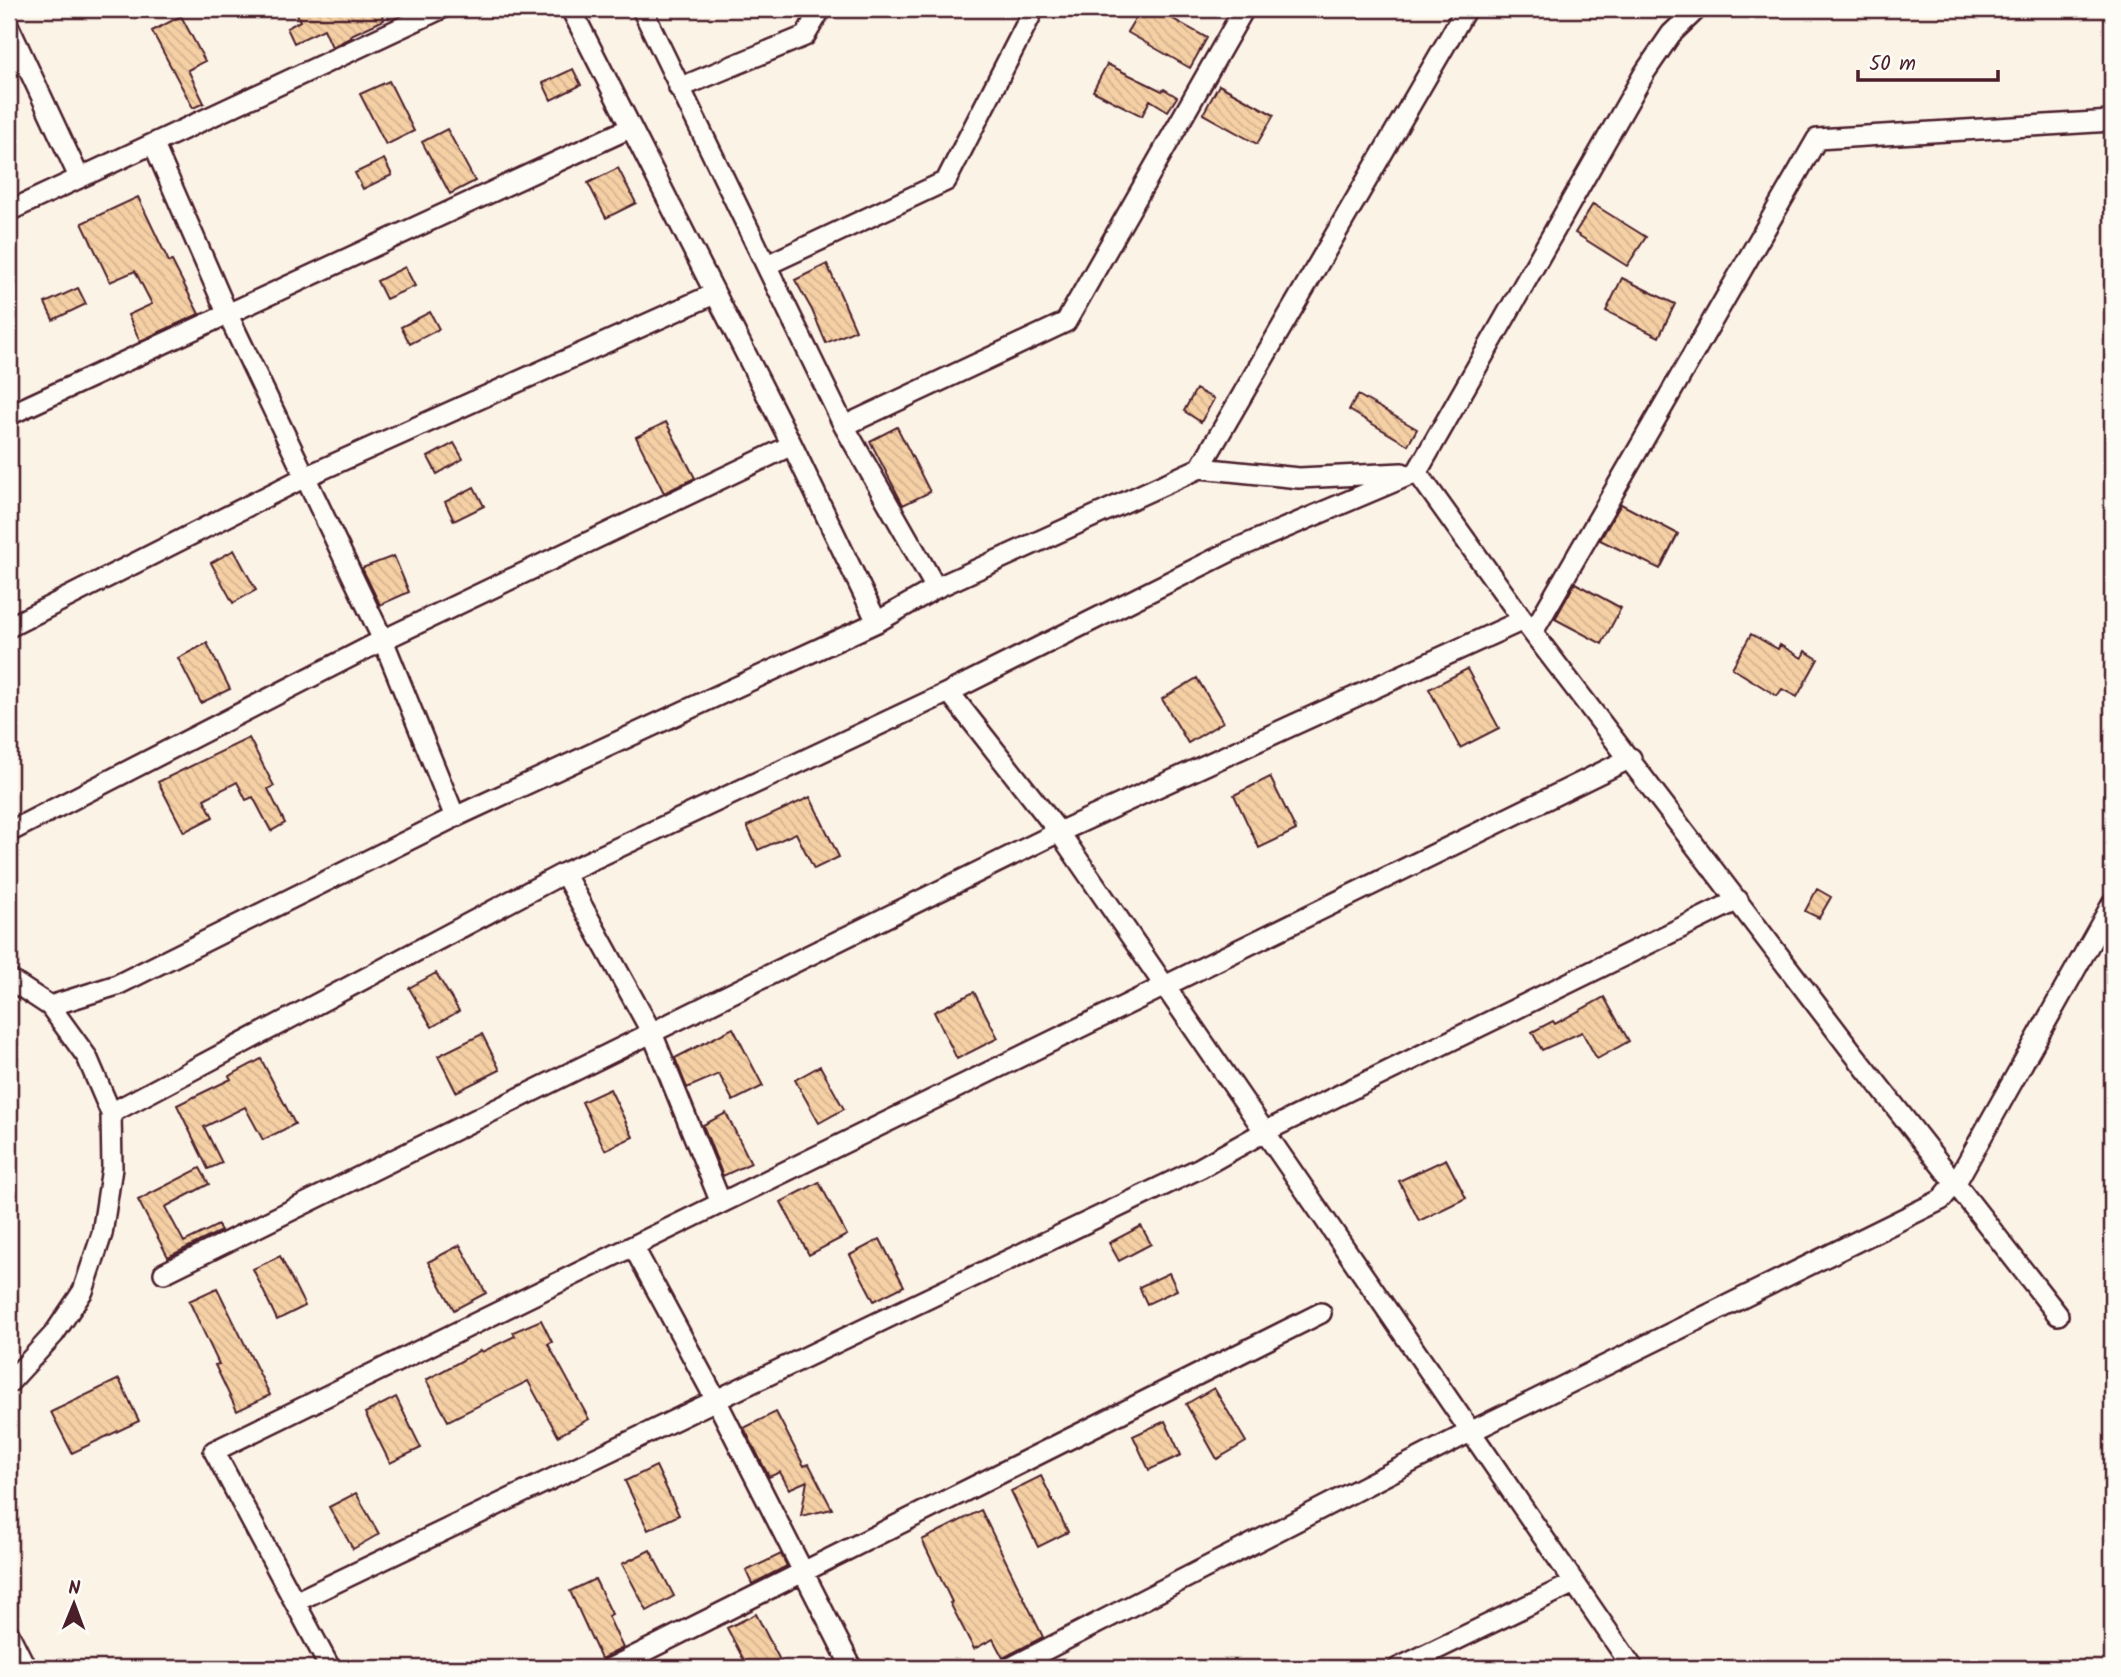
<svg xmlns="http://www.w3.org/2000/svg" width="2121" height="1677" font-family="Kalam,sans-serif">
  <defs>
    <pattern id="building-back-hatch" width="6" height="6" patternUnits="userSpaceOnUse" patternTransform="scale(1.75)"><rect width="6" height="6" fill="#f6d0a5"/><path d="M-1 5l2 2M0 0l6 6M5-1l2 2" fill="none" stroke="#d4b28e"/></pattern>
  </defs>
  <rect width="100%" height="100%" fill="#fcf3e7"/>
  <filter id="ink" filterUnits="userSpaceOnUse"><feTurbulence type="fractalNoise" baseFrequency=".0143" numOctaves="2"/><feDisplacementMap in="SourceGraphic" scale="14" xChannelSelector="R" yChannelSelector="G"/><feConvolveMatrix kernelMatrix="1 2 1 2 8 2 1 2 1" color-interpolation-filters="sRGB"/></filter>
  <g filter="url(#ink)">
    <!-- building -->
    <path fill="url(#building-back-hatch)" stroke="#4a1f2b" stroke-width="2" d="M295 9H379L384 20 351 35 352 37 332 47 324 29 294 43 287 28 300 21Z
      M1141 9H1155L1207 38 1190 68 1127 32Z
      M181 16 205 61 188 70 204 103 193 108 152 31Z
      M1107 64 1162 91 1164 89 1177 97 1168 111 1150 100 1142 116 1093 91Z
      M573 69 581 85 551 100 543 83Z
      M389 81 414 131 386 145 360 94Z
      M1219 85 1274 115 1257 144 1203 114Z
      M447 129 475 181 450 194 422 142Z
      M384 159 392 175 363 189 355 173Z
      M618 168 636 203 606 218 588 183Z
      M138 197 169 262 172 261 199 314 140 341 128 315 152 304 135 271 110 282 82 223Z
      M1593 204 1646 237 1627 266 1575 233Z
      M827 264 856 330 826 343 812 310 795 280Z
      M405 267 415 286 386 299 377 281Z
      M1622 278 1675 304 1659 337 1606 311Z
      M78 288 86 304 53 320 45 303Z
      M430 312 439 329 410 344 401 327Z
      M1196 389 1214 399 1201 422 1184 411Z
      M1358 395 1417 429 1408 445 1349 410Z
      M666 422 695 478 664 493 636 437Z
      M897 427 930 492 903 505 870 441Z
      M454 443 463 459 437 474 428 457Z
      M474 487 484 506 454 521 445 502Z
      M1621 504 1678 534 1660 569 1600 540Z
      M234 550 256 590 233 603 211 563Z
      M394 556 409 592 380 605 362 568Z
      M1575 583 1621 608 1602 644 1555 619Z
      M1751 634 1778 649 1780 645 1802 658 1805 651 1818 659 1797 697 1782 689 1777 696 1732 668Z
      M207 643 230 689 201 703 178 658Z
      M1467 669 1499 728 1460 748 1429 689Z
      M1197 678 1223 722 1188 743 1162 699Z
      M249 738 274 786 268 789 285 823 271 831 253 797 246 800 237 782 204 799 213 817 184 832 158 782Z
      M1270 777 1296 830 1259 848 1234 795Z
      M810 797 839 857 814 869 796 833 758 850 747 826Z
      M1817 889 1831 897 1819 918 1805 911Z
      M436 973 459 1011 432 1027 409 988Z
      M974 992 998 1038 957 1059 934 1012Z
      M1604 997 1629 1041 1597 1059 1582 1032 1542 1050 1532 1032 1553 1021 1555 1024Z
      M733 1028 763 1086 733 1101 719 1074 687 1088 675 1058Z
      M482 1034 500 1070 456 1092 438 1056Z
      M261 1059 295 1124 263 1140 245 1107 204 1127 222 1163 208 1169 177 1105 231 1079 229 1076Z
      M820 1066 844 1109 819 1123 795 1080Z
      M610 1089 633 1137 605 1150 582 1102Z
      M726 1113 751 1163 723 1176 703 1125Z
      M1446 1159 1466 1198 1419 1221 1399 1181Z
      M200 1168 209 1184 165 1207 184 1242 218 1225 221 1231 168 1257 138 1200Z
      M819 1182 847 1235 809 1255 781 1202Z
      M1141 1226 1151 1244 1119 1261 1109 1243Z
      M880 1239 904 1286 874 1301 850 1255Z
      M460 1245 486 1293 454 1310 428 1262Z
      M280 1256 305 1306 277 1320 253 1269Z
      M1169 1273 1177 1290 1147 1304 1139 1287Z
      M217 1288 270 1395 237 1411 215 1365 219 1364 189 1301Z
      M541 1320 552 1342 548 1344 589 1419 558 1436 528 1381 448 1421 426 1380 481 1350 482 1352 515 1336 513 1332Z
      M119 1379 139 1421 72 1453 51 1412Z
      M1214 1388 1246 1442 1217 1459 1186 1404Z
      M396 1397 421 1448 390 1463 365 1413Z
      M776 1412 804 1466 809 1464 832 1509 801 1516 807 1481 789 1489 780 1472 769 1477 744 1428Z
      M1165 1421 1181 1455 1149 1470 1133 1436Z
      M656 1466 679 1515 648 1530 625 1481Z
      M1041 1476 1068 1532 1038 1547 1011 1491Z
      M356 1493 379 1534 353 1549 329 1507Z
      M981 1510 1043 1637 1003 1658 993 1639 974 1649 950 1603 952 1602 922 1540Z
      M650 1550 674 1596 647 1611 622 1564Z
      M781 1554 787 1566 752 1584 746 1571Z
      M595 1579 612 1614 608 1616 623 1648 601 1659 570 1591Z
      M756 1614 784 1668H748L727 1628Z"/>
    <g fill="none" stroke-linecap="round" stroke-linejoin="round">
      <!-- minor casing -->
      <g stroke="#4a1f2b" stroke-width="24">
        <path id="minor" d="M571 9 792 445 877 622
          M642 9 844 426 936 588
          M9 27 79 177
          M679 88 805 36 821 9
          M154 145 228 315 383 640 455 817
          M9 211 441 9
          M767 265 946 181 1034 9
          M9 415 630 128
          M844 426 1066 322 1244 9
          M1200 468 1466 9
          M1417 472 1523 620 1854 1054 2058 1315
          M9 627 305 477 714 294
          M1533 632 1817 139 2112 121
          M949 692 1059 832 1633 1668
          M9 832 383 640 792 445
          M564 873 652 1033 721 1203
          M9 979 50 1006 87 1057 111 1113 112 1168 102 1234 83 1291 54 1334 9 1383
          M50 1006 117 985 455 817 877 622 936 588 1200 468 1299 478 1402 473
          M111 1113 564 873 949 692 1233 550 1417 472 1645 72 1671 34 1697 9
          M633 1246 716 1400 852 1668
          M164 1273 1059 832 1523 620
          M295 1602 1200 1168 1264 1132 1738 900
          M9 1634 26 1668
          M330 1668 214 1451 1631 758
          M611 1668 1321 1313
          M1010 1668 1470 1432 1941 1200 1958 1179 2112 904
          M1398 1668 1574 1583"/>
      </g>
      <!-- minor -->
      <use href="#minor" stroke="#fdfcf7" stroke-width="19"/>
    </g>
  </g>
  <!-- margin -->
  <rect width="2121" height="1677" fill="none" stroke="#fdfcf7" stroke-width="35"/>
  <rect x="18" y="18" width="2086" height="1642" fill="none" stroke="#4a1f2b" stroke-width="2.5" filter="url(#ink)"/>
  <!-- north arrow -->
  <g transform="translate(74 1604) rotate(1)" stroke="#fdfcf7" stroke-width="5" paint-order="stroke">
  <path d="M0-5L12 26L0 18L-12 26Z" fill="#4a1f2b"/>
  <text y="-10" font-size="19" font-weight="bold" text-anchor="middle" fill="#4a1f2b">N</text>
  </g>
  <!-- scale -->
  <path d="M1858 70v10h140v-10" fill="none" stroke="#4a1f2b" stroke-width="3.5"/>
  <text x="1869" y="70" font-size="21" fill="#4a1f2b" stroke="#fdfcf7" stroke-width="5" paint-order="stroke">50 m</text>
</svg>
